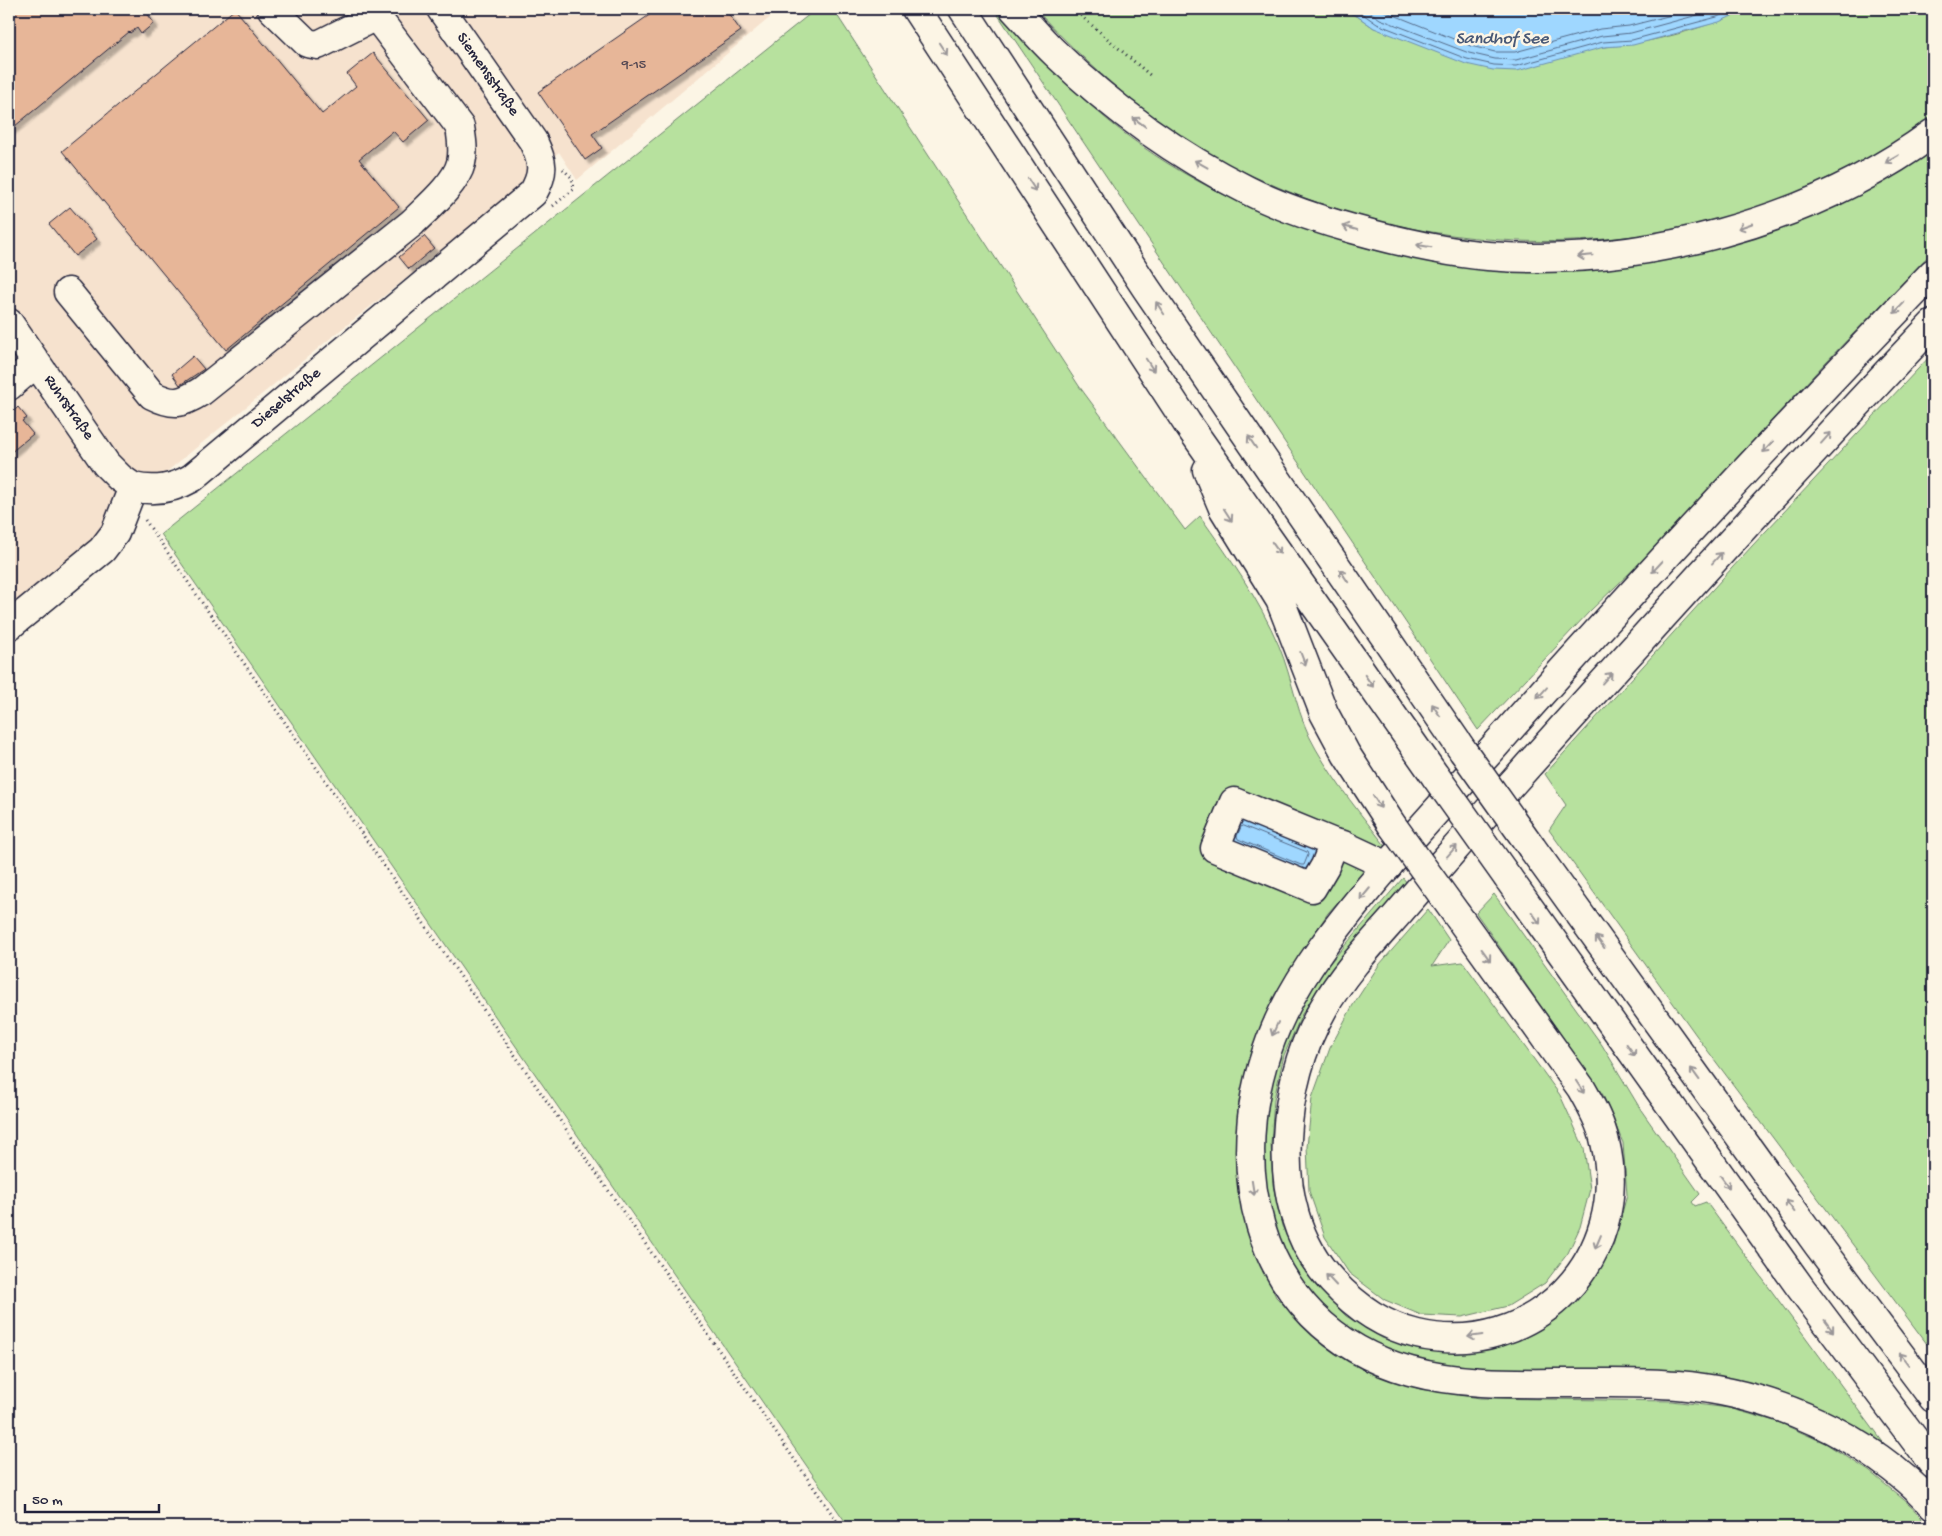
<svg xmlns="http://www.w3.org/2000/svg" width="1942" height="1536" font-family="'Gochi Hand',sans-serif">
  <defs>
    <filter id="shadow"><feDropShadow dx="4.5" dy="4.5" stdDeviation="1" flood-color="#0004"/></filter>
  </defs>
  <rect width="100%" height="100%" fill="#fcf5e5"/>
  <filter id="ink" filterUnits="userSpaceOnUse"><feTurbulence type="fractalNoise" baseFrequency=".02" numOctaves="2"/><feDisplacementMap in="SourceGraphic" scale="10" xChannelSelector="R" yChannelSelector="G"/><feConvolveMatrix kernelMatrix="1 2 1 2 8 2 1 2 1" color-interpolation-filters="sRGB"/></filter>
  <g filter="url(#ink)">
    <!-- built -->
    <path fill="#f6e2ce" d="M9 9H780L577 180 559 152 476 224 343 328 110 518 100 534 9 610Z"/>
    <!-- green -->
    <path fill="#b7e19e" stroke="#6c826c" d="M816 9H833L1079 386 1185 530 1200 516C1229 557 1259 599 1279 646 1293 680 1297 717 1316 749 1336 784 1362 816 1387 848L1328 913 1275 994 1254 1044 1244 1089 1238 1148 1240 1199 1250 1240 1276 1297 1315 1337 1365 1370 1420 1389 1480 1398 1671 1401 1729 1408 1778 1422 1825 1443 1869 1471 1909 1504 1930 1527H849L161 534Z
      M994 9H997C1048 67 1100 121 1167 163 1317 256 1500 291 1674 257 1690 254 1706 252 1720 248 1761 237 1800 221 1837 203 1870 187 1904 170 1933 149V251L1826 362 1639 564 1590 611 1478 730Z
      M1035 9H1339L1357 16 1374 28 1604 47C1653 43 1703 29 1747 9H1933V117C1901 141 1866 160 1830 177 1793 195 1754 211 1713 221 1574 256 1425 246 1292 193 1256 178 1218 161 1185 139 1130 103 1080 57 1035 9Z
      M1933 353V1352L1696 1035 1549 830 1566 805 1545 774 1752 546Z
      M1403 878 1407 883 1335 968 1302 1014 1284 1055 1274 1099 1271 1144 1273 1185 1282 1226 1297 1257 1320 1290 1346 1316 1382 1338 1419 1350 1456 1353 1490 1348 1525 1337 1558 1316 1587 1289 1613 1246 1627 1195 1623 1143 1603 1095 1476 913 1494 894 1602 1045 1641 1110 1700 1194 1692 1202 1695 1206 1706 1202 1885 1445 1828 1412 1768 1389 1711 1376 1509 1374 1413 1361 1372 1345 1309 1297 1271 1229 1259 1149 1271 1063 1304 993Z
      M1428 909 1449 940 1432 966 1463 962 1560 1095 1584 1148 1590 1189 1580 1227 1568 1253 1545 1283 1508 1306 1462 1317 1421 1315 1385 1300 1349 1273 1325 1237 1309 1191 1307 1147 1312 1098 1330 1048 1353 1005 1379 965Z"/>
    <!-- water -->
    <path fill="#9fd7ff" stroke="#6d8fb1" d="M1339 9H1747L1719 22 1633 45 1604 47 1517 71 1493 70 1466 64 1374 28 1357 16Z
      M1235 810 1323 847 1309 881 1221 844Z"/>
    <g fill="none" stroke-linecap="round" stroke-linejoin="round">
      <!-- shore -->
      <path stroke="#546a89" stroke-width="1" d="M1352 9 1360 12 1377 24 1467 59 1494 65 1516 66 1603 42 1632 40 1717 17 1735 9
        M1366 9 1380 19 1469 53 1495 59 1516 60 1602 36 1631 33 1720 9
        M1379 9 1471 46 1495 52H1515L1600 29 1629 26 1695 9
        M1243 826 1307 852 1308 855 1304 865H1301L1238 839 1237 836 1241 827Z"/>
    </g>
    <!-- building -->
    <path fill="#e7b698" stroke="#22223b" filter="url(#shadow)" d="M9 9H144L154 23 141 34 137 28 130 33 129 32 9 131Z
      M235 9 322 114 356 86 347 74 373 53 429 120 403 142 393 131 359 159 399 207 226 350 62 151Z
      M658 9H725L741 31 592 134 602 148 585 160 538 92Z
      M70 207 97 239 75 256 49 224Z
      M424 236 434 248 409 269 399 257Z
      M193 356 204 369 180 385 172 374Z
      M9 405 14 411 18 407 27 418 22 421 33 434 9 454Z"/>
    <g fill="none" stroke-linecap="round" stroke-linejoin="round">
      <!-- minor casing -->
      <g stroke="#22223b" stroke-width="31">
        <path id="minor" d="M272 9 307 43 318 45 376 16
          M68 292 152 395C174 406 181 404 202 391L412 223C427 208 456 184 461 163 464 151 462 139 460 127L376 16 375 13 380 9
          M9 323 106 464 120 478 133 487
          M9 386 36 363
          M9 626 102 550 115 533 133 487C155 492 173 489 192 478L533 193C545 172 543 162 533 141L441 9
          M1334 843 1325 866 1312 888 1215 848 1234 802 1334 843 1343 845 1388 866"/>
      </g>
      <!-- highway casing -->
      <g stroke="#22223b" stroke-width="31">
        <path id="highway" d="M916 9 1187 423 1436 777
          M963 9 1146 288 1463 751
          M1014 9C1028 24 1041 40 1056 54 1112 108 1177 155 1247 190 1280 207 1317 219 1353 229 1396 241 1442 252 1488 256 1640 268 1810 223 1933 133
          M1933 273C1783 429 1636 586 1493 748 1451 795 1408 841 1368 889 1336 928 1305 967 1283 1012 1216 1148 1248 1326 1410 1371 1465 1386 1522 1383 1578 1383 1611 1383 1644 1382 1677 1385 1774 1393 1866 1435 1933 1505
          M1207 470 1223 508 1280 600 1324 713 1346 754 1392 825
          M1532 848 1818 1245 1933 1398
          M1508 878 1800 1287 1933 1464
          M1457 915 1581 1088C1591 1106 1601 1123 1605 1142 1633 1257 1533 1361 1417 1334 1383 1326 1355 1306 1332 1281 1296 1243 1284 1190 1287 1139 1289 1094 1300 1049 1323 1009 1342 975 1370 945 1396 916 1433 873 1471 831 1508 788 1648 632 1789 476 1933 324"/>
      </g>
      <!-- path -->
      <path stroke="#22223b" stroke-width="3" stroke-dasharray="1 4" stroke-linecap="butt" d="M1073 9 1151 76
        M553 206 574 189 572 178 563 169
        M145 520 841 1527"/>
      <!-- minor -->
      <use href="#minor" stroke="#fcf5e5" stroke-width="28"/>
      <!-- highway -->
      <use href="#highway" stroke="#fcf5e5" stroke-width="28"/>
      <!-- highway-bridge casing -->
      <g stroke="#22223b" stroke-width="31" stroke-linecap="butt">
        <path id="highway-bridge" d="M1463 751 1532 848
          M1436 777 1508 878
          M1392 825 1457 915"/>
      </g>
      <!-- highway-bridge -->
      <use href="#highway-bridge" stroke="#fcf5e5" stroke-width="28"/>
    </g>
    <!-- one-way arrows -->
    <defs><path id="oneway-shaft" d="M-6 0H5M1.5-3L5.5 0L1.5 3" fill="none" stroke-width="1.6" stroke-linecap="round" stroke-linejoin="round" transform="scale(1.25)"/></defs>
    <g stroke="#9a9698">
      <use href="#oneway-shaft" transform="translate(943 49) rotate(57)"/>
      <use href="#oneway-shaft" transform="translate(1139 122) rotate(-144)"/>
      <use href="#oneway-shaft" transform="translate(1892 159) rotate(150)"/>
      <use href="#oneway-shaft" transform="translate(1201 164) rotate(-151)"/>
      <use href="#oneway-shaft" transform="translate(1032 185) rotate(57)"/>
      <use href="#oneway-shaft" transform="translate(1745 226) rotate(161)"/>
      <use href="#oneway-shaft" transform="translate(1350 228) rotate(-164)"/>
      <use href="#oneway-shaft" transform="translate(1424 246) rotate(-171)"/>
      <use href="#oneway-shaft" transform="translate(1585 256) rotate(175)"/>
      <use href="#oneway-shaft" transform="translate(1160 308) rotate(-124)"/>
      <use href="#oneway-shaft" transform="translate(1899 308) rotate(134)"/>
      <use href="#oneway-shaft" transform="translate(1150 365) rotate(57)"/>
      <use href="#oneway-shaft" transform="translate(1826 438) rotate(-48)"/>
      <use href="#oneway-shaft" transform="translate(1252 442) rotate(-124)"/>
      <use href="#oneway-shaft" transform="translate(1768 447) rotate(133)"/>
      <use href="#oneway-shaft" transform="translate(1228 515) rotate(57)"/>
      <use href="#oneway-shaft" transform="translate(1276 548) rotate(55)"/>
      <use href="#oneway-shaft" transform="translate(1717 558) rotate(-48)"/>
      <use href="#oneway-shaft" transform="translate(1657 567) rotate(133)"/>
      <use href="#oneway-shaft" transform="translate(1344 576) rotate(-124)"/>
      <use href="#oneway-shaft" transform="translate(1303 659) rotate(69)"/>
      <use href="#oneway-shaft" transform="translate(1607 678) rotate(-48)"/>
      <use href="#oneway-shaft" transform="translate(1369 681) rotate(55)"/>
      <use href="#oneway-shaft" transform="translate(1542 693) rotate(132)"/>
      <use href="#oneway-shaft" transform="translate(1436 710) rotate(-124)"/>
      <use href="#oneway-shaft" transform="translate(1377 802) rotate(57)"/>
      <use href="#oneway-shaft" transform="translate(1452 851) rotate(-48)"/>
      <use href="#oneway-shaft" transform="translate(1365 894) rotate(130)"/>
      <use href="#oneway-shaft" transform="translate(1536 918) rotate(54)"/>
      <use href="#oneway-shaft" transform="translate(1600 942) rotate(-126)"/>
      <use href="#oneway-shaft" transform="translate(1486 955) rotate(54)"/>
      <use href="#oneway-shaft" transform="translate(1275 1029) rotate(114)"/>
      <use href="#oneway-shaft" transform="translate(1631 1050) rotate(54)"/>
      <use href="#oneway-shaft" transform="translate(1695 1074) rotate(-126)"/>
      <use href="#oneway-shaft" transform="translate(1580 1087) rotate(57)"/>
      <use href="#oneway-shaft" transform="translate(1725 1182) rotate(54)"/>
      <use href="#oneway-shaft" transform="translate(1253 1188) rotate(81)"/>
      <use href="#oneway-shaft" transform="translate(1790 1206) rotate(-126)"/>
      <use href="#oneway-shaft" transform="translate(1598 1242) rotate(113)"/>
      <use href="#oneway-shaft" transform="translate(1331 1280) rotate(-133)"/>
      <use href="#oneway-shaft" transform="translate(1829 1326) rotate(53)"/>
      <use href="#oneway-shaft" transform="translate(1475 1336) rotate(172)"/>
      <use href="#oneway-shaft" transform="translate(1904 1359) rotate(-127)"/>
    </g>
  </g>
  <g text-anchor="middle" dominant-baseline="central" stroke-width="5" stroke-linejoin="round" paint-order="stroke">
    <!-- number labels -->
    <g font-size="14" fill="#534752">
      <text x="634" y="65">9-15</text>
    </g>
    <!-- street labels -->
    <g font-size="16" fill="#22223b" stroke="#fcf5e5">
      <text transform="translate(487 75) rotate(55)">Siemensstraße</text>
      <text transform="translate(287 399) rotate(-40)">Dieselstraße</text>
      <text transform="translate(68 408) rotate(55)">Ruhrstraße</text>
    </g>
    <!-- water labels -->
    <g font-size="18" font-style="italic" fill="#485876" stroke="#fcf5e5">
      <text x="1502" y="39">Sandhof See</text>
    </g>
  </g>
  <!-- margin -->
  <rect width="1942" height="1536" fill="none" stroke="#fcf5e5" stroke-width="30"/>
  <rect x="15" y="15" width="1912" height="1506" fill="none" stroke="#22223b" stroke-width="2" filter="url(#ink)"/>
  <!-- scale -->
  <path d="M25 1504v8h134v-8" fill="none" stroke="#22223b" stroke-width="2.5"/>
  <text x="32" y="1504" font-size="15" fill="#22223b" stroke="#fcf5e5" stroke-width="4" paint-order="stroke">50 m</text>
</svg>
